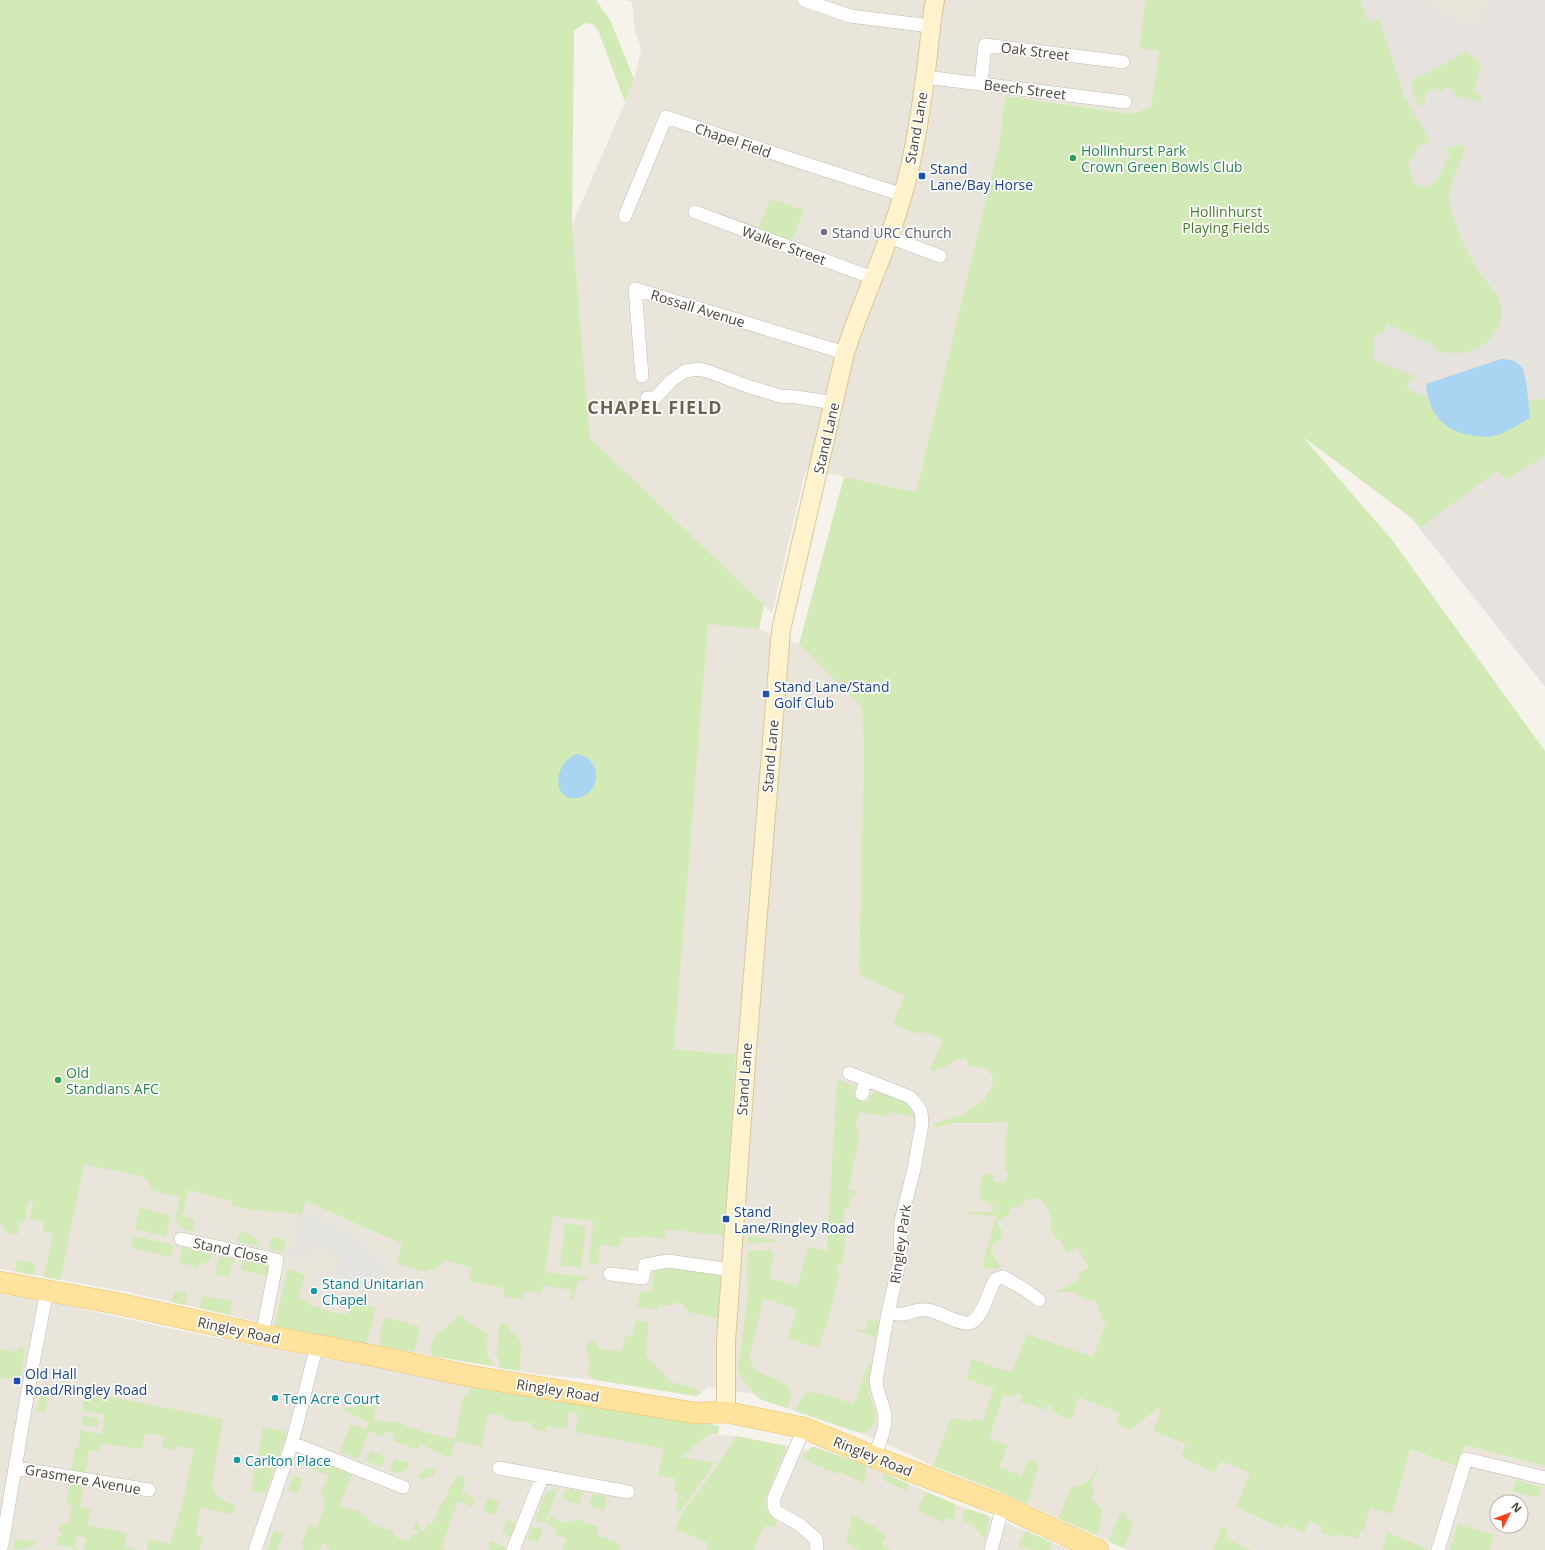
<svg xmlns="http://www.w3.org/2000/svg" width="1545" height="1550" font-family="'Open Sans',sans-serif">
  <rect width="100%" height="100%" fill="#f6f3ec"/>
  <!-- residential -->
  <path fill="#eae5da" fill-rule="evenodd" d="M625 0H1145L1139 47 1159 50 1151 107 1132 114 1005 96 999 144 916 492 806 469 772 613 590 438 572 225 625 102 634 79 641 50 635 30 632 2Z
    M1427 0H1493L1470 28 1429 3Z
    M708 623 759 629 799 644 862 708 864 752 859 970 861 976 970 1027 1248 1391 1458 1467 1465 1445 1545 1466V1550H1128L996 1490 933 1466 894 1447 857 1432 760 1399 754 1394 709 1387 696 1396 596 1380 529 1373 322 1336 274 1326 208 1310 123 1291 0 1269V1149L306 1201 402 1244 735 1055 674 1049ZM1497 1502H1521V1526H1497Z
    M0 1294 60 1304 182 1331 332 1360 358 1362 471 1383 469 1395 692 1433 736 1436 808 1450 815 1447 863 1464 955 1504 1027 1531 1069 1550H0Z"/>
  <!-- industrial -->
  <path fill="#e6e2dd" d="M1360 0H1427L1429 3 1470 28 1493 0H1545V687L1412 519 1302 435 1369 23Z"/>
  <!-- green -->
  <path fill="#d2eab5" d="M0 0H596L610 20 634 79 625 102 598 30 592 24 585 23 574 31 572 225 590 438 764 605 759 629 708 624 674 1049 735 1055 725 1236 666 1229 665 1239 641 1236 635 1237 634 1238 621 1237 620 1247 600 1245 599 1264H589L593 1221 553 1216 545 1272 587 1277 586 1281 578 1280 573 1301 570 1300 571 1290 543 1285 542 1293 524 1291 522 1300 503 1296 504 1288 469 1281 471 1268 449 1261H444L435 1271 430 1269 426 1272 397 1263 402 1244 306 1201 302 1215 278 1211 277 1213 255 1209 254 1211 232 1205V1201L188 1190 182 1216 195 1220 192 1232 179 1228V1226L175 1219 180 1197 151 1190 148 1180 140 1176 84 1164 60 1280 44 1277 53 1234 43 1232 44 1222 30 1220 33 1202 29 1201 24 1223 20 1222 18 1235 4 1232V1226L0 1225Z
    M1145 0H1360L1369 23 1379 19 1404 96 1430 141 1419 145 1408 165 1414 184C1418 185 1423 188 1427 187 1438 184 1444 165 1449 156L1446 147H1454L1459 144 1466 147C1462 157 1450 185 1449 193 1448 215 1469 258 1481 275 1487 283 1496 292 1499 300 1509 327 1485 351 1460 353 1452 354 1443 352 1436 351L1435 346 1387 324 1384 332C1373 335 1370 341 1375 351L1372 359 1412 375 1416 378 1406 384 1409 390 1427 397 1429 404 1438 417 1507 431 1530 418 1528 400 1545 399V455L1506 480 1497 471 1420 528 1412 518 1303 437 1392 540 1545 751V1466L1465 1445 1458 1467 1410 1449 1392 1514 1370 1508 1364 1530 1361 1529 1357 1539 1340 1534 1339 1537 1321 1533 1323 1528 1310 1521 1304 1533 1284 1524 1282 1528 1236 1507 1250 1473 1220 1461 1214 1473 1181 1456 1186 1444 1153 1431 1161 1411 1158 1408 1130 1430 1116 1424 1120 1413 1079 1397 1071 1420 1051 1411 1052 1406 1047 1405 1045 1410 1020 1401 1022 1395 1017 1393 1013 1397 1004 1394 989 1438 1008 1445 999 1467 1022 1476 1027 1462 1032 1460 1037 1462 1038 1467 1027 1504 996 1490 933 1466 951 1418H956L970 1422 972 1418 983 1421 993 1388 966 1379 972 1359 1011 1373 1027 1334 1093 1357 1105 1325 1095 1300C1088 1302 1080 1297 1075 1292 1068 1292 1063 1291 1057 1293L1056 1292 1080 1279 1078 1274 1089 1268 1077 1247 1067 1253 1059 1239 1057 1240 1049 1227C1055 1218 1045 1198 1034 1198 1027 1198 1023 1205 1017 1207 1015 1207 1013 1207 1011 1207L1009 1214 997 1222 1002 1231 1001 1239C982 1250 996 1255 1000 1267L994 1270 982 1267 996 1216 967 1214V1212H993V1206L992 1205 980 1198C979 1190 979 1181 984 1174H994V1182H1005L1008 1172H1005V1135H1007L1008 1122 998 1121V1123H955L935 1128 933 1124 965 1114V1113L986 1099 985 1096C1001 1083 991 1063 971 1067L965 1057 960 1060 959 1058 941 1070 938 1067 933 1072 930 1069 943 1040 925 1032 924 1034 918 1031 916 1034 893 1024 904 996 861 976 859 970 864 752 862 708 799 644 844 477 916 492 999 144 1005 96 1132 114 1151 107 1159 51 1139 48Z
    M1466 52 1481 64 1474 90 1482 99 1481 103 1467 97 1465 100 1454 95V93L1452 89 1448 87 1444 89 1443 92 1434 88 1433 91 1430 89 1428 92H1427L1424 98 1425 99V103L1419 107C1414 96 1406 83 1418 75L1421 78 1424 75Z
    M770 199 804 210 791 243 761 232 762 228 759 227Z
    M837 1079 850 1084 855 1087 853 1096 869 1102 870 1096 875 1092C891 1095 910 1099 915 1117L889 1112 888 1117 862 1112 858 1114 856 1126 860 1137 848 1190 856 1191 855 1196H851L849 1208H845L843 1225 838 1224 837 1229 846 1231 843 1262 838 1264 837 1268 840 1272 828 1320 818 1348 787 1338 797 1310 764 1298 749 1358C756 1379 775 1374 788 1387L791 1397 787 1408 760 1399 744 1382 738 1370 748 1292 747 1271 748 1251 771 1250 774 1255 769 1278 797 1286 808 1247 827 1251Z
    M139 1207 171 1216 166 1236 135 1229Z
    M565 1224 586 1226 581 1268 560 1265Z
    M242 1232C249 1232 258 1240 260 1246L236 1241 238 1236Z
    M748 1235 781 1241 747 1244Z
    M133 1236 174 1245 171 1257 131 1248Z
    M272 1237 286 1240 283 1252 269 1249Z
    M182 1247 211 1254V1259L203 1264 200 1263 197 1268 179 1262Z
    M219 1256 235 1259 234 1263 232 1264 229 1277 215 1274Z
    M17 1260 35 1263 34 1275 15 1271Z
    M243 1260 266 1265 269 1270 268 1276 241 1270Z
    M676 1268 723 1271 718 1319 688 1312C685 1306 683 1303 676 1302L673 1305H659L658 1310 637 1307 640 1291 652 1292 653 1271Z
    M288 1269 305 1275 298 1298 309 1301 308 1304 340 1315 341 1313 346 1314 349 1312 351 1305V1300L376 1308 366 1343 274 1326Z
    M175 1291 187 1292 185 1305 171 1302Z
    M202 1296 232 1301 229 1315 199 1308Z
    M457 1315 464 1316V1319L488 1334 487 1355 491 1360 492 1366 432 1356C425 1333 451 1329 457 1315Z
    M386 1317 420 1327 414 1352 383 1346C375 1338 383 1326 386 1317Z
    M868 1320 880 1321 877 1338 853 1329V1328L865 1331Z
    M635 1321 649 1323 646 1353 649 1359 671 1382 697 1389 701 1393 696 1396 596 1380 588 1374 589 1360 586 1345 593 1339 600 1349 619 1352 623 1349 625 1335 633 1336Z
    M500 1322 509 1325 510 1331C516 1334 520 1338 521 1344L520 1371 499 1368V1360L496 1355Z
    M19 1347 25 1348 20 1380 0 1377V1349L17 1352Z
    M868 1364 871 1365C871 1374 868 1385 869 1393 872 1406 882 1417 871 1428 866 1433 863 1433 857 1432L795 1411 800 1400 808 1392 824 1394 854 1404Z
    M471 1383 719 1426 718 1434H709L681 1457 715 1463 680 1511 676 1510 678 1492 674 1491 675 1478 658 1476 663 1448 575 1432 578 1414 569 1412 567 1429 546 1426 545 1432 532 1429V1423L518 1420 517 1422 504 1420 505 1416 488 1413 482 1443 483 1447 455 1441 450 1458 426 1447 425 1445 420 1443 417 1450 393 1441 395 1435 386 1431 383 1437 369 1431 358 1459 339 1452 351 1424 366 1430 369 1422 342 1410 350 1407 355 1409 357 1403 380 1394 373 1420 399 1423 423 1432 455 1439 464 1394 468 1395Z
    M86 1392 223 1419 212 1484C215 1497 224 1502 236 1505L234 1514 200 1508 196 1536 203 1537 200 1550H147L149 1539 170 1544 182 1505 194 1449 176 1446 175 1450 162 1448 164 1436 145 1433 142 1449 101 1443 100 1452 89 1450 86 1473 72 1471 75 1448H78L81 1430 102 1435 104 1414 82 1411Z
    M40 1395 48 1398 45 1412 37 1411Z
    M85 1416 98 1418 100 1422 97 1428 82 1424V1417Z
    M263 1427 287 1432 277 1460 270 1456H260V1454H258Z
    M736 1436 785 1446V1450L766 1497C764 1508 768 1514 777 1521L774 1527 766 1526 763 1528 753 1550H710L706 1548 708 1543 675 1529 682 1514 713 1472Z
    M811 1447H815L866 1466 865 1484 840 1472 839 1474 801 1459Z
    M370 1451 385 1457 381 1467 366 1461Z
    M313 1458 352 1475 339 1506 357 1511 364 1514V1516L367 1517V1519L372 1522 371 1524 395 1532 393 1536 408 1542 412 1534 417 1535 418 1531 413 1529 417 1520 421 1531 425 1530 427 1524 432 1525 442 1501 444 1502 451 1484H453L457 1475 466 1479 462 1491 475 1500 473 1507 458 1501 441 1548 446 1550H328L330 1546 323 1543 319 1550H302L304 1545 301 1544 309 1525 316 1528 325 1507 322 1505 325 1499 324 1496 320 1494 329 1475 300 1465V1463Z
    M394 1458 410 1463 406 1471 396 1473 389 1471Z
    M259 1463 269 1466 276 1464 266 1491 261 1493 251 1491 256 1466H258Z
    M1097 1467H1099L1091 1486 1095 1488 1091 1498 1103 1511 1100 1526 1096 1535 1058 1518 1071 1488C1086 1486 1091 1479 1097 1467Z
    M429 1468 436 1470 433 1477 431 1476 425 1479 418 1478 421 1472Z
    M882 1473 909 1484 906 1491 885 1481Z
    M294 1476 303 1479 297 1494 288 1490Z
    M1516 1480 1541 1487 1538 1498 1513 1491Z
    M70 1484 83 1486 80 1507 91 1509 88 1525 127 1533 124 1547 140 1550H84L86 1538 77 1536 75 1549 81 1550H74V1548L57 1545 58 1536H61L62 1532 59 1531 60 1523 68 1525 71 1506 66 1505Z
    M558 1488 545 1523 535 1520 545 1494Z
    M566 1489 584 1492 579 1505 562 1499Z
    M926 1492 955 1504V1521L947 1517 944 1523 917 1510Z
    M593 1494 602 1495 607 1499 604 1511 589 1505Z
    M488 1497 499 1502 494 1515 483 1511Z
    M968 1509 989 1516 988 1525 985 1539 971 1523 963 1521 962 1519 965 1510Z
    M1122 1510 1125 1512V1516L1133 1524 1124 1548 1108 1541Z
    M852 1515 877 1528 876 1530 886 1535 881 1545 891 1550H859L846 1543Z
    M550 1516 564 1523 569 1521 572 1522 574 1518 599 1527 596 1535 621 1544 619 1550H562L567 1539 554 1534 556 1528 547 1524Z
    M507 1520 516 1523 511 1536 502 1533Z
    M1458 1524 1494 1535 1489 1550H1450Z
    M532 1526 543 1530 537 1543 527 1539Z
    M1222 1526 1228 1529 1225 1538 1251 1550H1213Z
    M274 1530 283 1534 277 1550H267Z
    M1026 1531 1051 1542V1544L1049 1550C1039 1550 1025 1550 1018 1545Z
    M1387 1532 1428 1549V1550H1382Z
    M15 1539 37 1542C30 1550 23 1549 13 1549Z
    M491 1541 506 1547 505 1550H488Z"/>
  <!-- parking -->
  <path fill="#e5e3e0" d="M303 1211 354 1237 379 1260 384 1266 385 1271 379 1292 335 1276 342 1257 323 1250 324 1247 312 1243 309 1252 307 1251 303 1260 291 1256Z"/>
  <!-- water -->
  <path fill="#a9d4f2" d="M1501 359C1523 359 1525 371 1527 390 1528 399 1529 408 1530 418 1517 425 1503 436 1488 437 1484 437 1479 436 1476 436 1445 433 1428 414 1426 384Z
    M576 754C603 757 602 794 577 798 574 799 570 798 568 798 565 796 562 794 561 792 553 777 563 760 576 754Z"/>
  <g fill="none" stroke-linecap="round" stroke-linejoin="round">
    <!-- street casing -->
    <g stroke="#c2bbae" stroke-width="14">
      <path id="street" d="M804 0 850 16 930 26
        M925 77 1125 102
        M981 83 985 45 1123 62
        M695 212 873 278
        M625 216 666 117 788 158 903 195
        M889 237 940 256
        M642 376 635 289 845 353
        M647 398H655L672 380 685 371 699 369 710 372 747 386 780 396 796 397 834 403
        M849 1073 910 1097 917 1105 921 1112 922 1124 914 1169 901 1221 900 1259 888 1313 876 1381C877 1393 882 1401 884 1411 888 1426 879 1443 874 1457
        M862 1094 866 1080
        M181 1239 277 1260 262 1335
        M610 1274 643 1278 645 1265 668 1261 731 1270
        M888 1313C893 1313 899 1315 903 1314 912 1313 918 1308 927 1310 940 1312 952 1321 965 1323 981 1327 988 1290 996 1279L1003 1277 1024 1289 1039 1300
        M804 1428 774 1498C774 1504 773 1508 777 1512L800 1525 816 1539 817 1550
        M292 1443 403 1487
        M16 1468 149 1490
        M499 1468 628 1492
        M0 1548 2 1545 29 1385 47 1290
        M255 1550 292 1443 317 1345
        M513 1550 542 1477
        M991 1550 1003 1506
        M1438 1550 1466 1459 1545 1478"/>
    </g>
    <!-- secondary casing -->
    <g stroke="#d6c79b" stroke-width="20">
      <path id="secondary" d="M726 1412V1341L747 1049 781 630 845 353C862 299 888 249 903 194 914 156 920 117 925 78 929 52 930 26 935 0"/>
    </g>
    <!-- primary casing -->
    <g stroke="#e6c16a" stroke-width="22">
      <path id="primary" d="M0 1282 115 1303 262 1335 370 1355 470 1376 695 1413 726 1412 804 1428 874 1457 1003 1506 1098 1550"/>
    </g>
    <!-- street -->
    <use href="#street" stroke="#fff" stroke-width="13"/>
    <!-- secondary -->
    <use href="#secondary" stroke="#fff3cd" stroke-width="18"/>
    <!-- primary -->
    <use href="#primary" stroke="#ffe39c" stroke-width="21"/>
  </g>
  <!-- markers -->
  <g fill="#2e9e5b" stroke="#fff" stroke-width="1.5">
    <circle cx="1073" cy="158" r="4"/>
    <circle cx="58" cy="1080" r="4"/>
  </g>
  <g fill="#1a4fb4" stroke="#fff" stroke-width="1.5">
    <rect x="918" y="172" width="8" height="8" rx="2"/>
    <rect x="762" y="690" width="8" height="8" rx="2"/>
    <rect x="722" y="1215" width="8" height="8" rx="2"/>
    <rect x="13" y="1377" width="8" height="8" rx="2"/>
  </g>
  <circle fill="#6b7280" stroke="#fff" stroke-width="1.5" cx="824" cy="232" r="4"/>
  <g fill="#0f9aa8" stroke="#fff" stroke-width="1.5">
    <circle cx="314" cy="1291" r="4"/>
    <circle cx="275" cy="1398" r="4"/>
    <circle cx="237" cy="1460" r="4"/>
  </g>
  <g text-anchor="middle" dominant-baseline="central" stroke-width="3.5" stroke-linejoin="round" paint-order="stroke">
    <!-- street labels -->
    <g font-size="14" fill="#4b4439" stroke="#fff">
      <text transform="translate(1035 51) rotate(7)">Oak Street</text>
      <text transform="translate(1025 89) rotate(7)">Beech Street</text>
      <text transform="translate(916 128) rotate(-80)">Stand Lane</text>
      <text transform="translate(733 140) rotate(19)">Chapel Field</text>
      <text transform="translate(784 245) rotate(20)">Walker Street</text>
      <text transform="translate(698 308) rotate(17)">Rossall Avenue</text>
      <text transform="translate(826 438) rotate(-77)">Stand Lane</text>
      <text transform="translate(770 756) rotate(-85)">Stand Lane</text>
      <text transform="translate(744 1079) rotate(-86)">Stand Lane</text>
      <text transform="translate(900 1244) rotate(-82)">Ringley Park</text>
      <text transform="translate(231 1250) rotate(12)">Stand Close</text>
      <text transform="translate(239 1330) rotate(12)">Ringley Road</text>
      <text transform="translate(558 1390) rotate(9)">Ringley Road</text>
      <text transform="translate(873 1456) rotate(22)">Ringley Road</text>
      <text transform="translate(83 1479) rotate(10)">Grasmere Avenue</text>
    </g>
    <!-- leisure labels -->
    <g font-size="14" fill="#27864d" stroke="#fff" text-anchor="start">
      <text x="1081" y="150">Hollinhurst Park<tspan x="1081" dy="16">Crown Green Bowls Club</tspan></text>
      <text x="66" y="1072">Old<tspan x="66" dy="16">Standians AFC</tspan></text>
    </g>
    <!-- transit labels -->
    <g font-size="14" fill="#164399" stroke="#fff" text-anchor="start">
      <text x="930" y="168">Stand<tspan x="930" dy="16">Lane/Bay Horse</tspan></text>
      <text x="774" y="686">Stand Lane/Stand<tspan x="774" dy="16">Golf Club</tspan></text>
      <text x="734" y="1211">Stand<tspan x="734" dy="16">Lane/Ringley Road</tspan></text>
      <text x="25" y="1373">Old Hall<tspan x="25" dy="16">Road/Ringley Road</tspan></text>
    </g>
    <!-- park labels -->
    <g font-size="14" fill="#4a7f2a" stroke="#fff">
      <text x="1226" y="211">Hollinhurst<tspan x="1226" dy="16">Playing Fields</tspan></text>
    </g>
    <!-- worship labels -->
    <g font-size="14" fill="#5b616d" stroke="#fff" text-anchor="start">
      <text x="832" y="232">Stand URC Church</text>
    </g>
    <!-- culture labels -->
    <g font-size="14" fill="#0d838f" stroke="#fff" text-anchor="start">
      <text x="322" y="1283">Stand Unitarian<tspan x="322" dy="16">Chapel</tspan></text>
      <text x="283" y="1398">Ten Acre Court</text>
      <text x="245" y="1460">Carlton Place</text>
    </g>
    <!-- district labels -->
    <g font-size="18" font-weight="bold" letter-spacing="1" fill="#6e6250" stroke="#fff">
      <text x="655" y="407">CHAPEL FIELD</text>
    </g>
  </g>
  <!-- north arrow -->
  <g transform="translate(1509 1514) rotate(48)"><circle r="19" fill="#ffffff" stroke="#b7b4b0"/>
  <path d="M0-3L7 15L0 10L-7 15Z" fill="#fc3f1d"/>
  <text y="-6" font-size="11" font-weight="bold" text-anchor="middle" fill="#4b4439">N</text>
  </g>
</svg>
